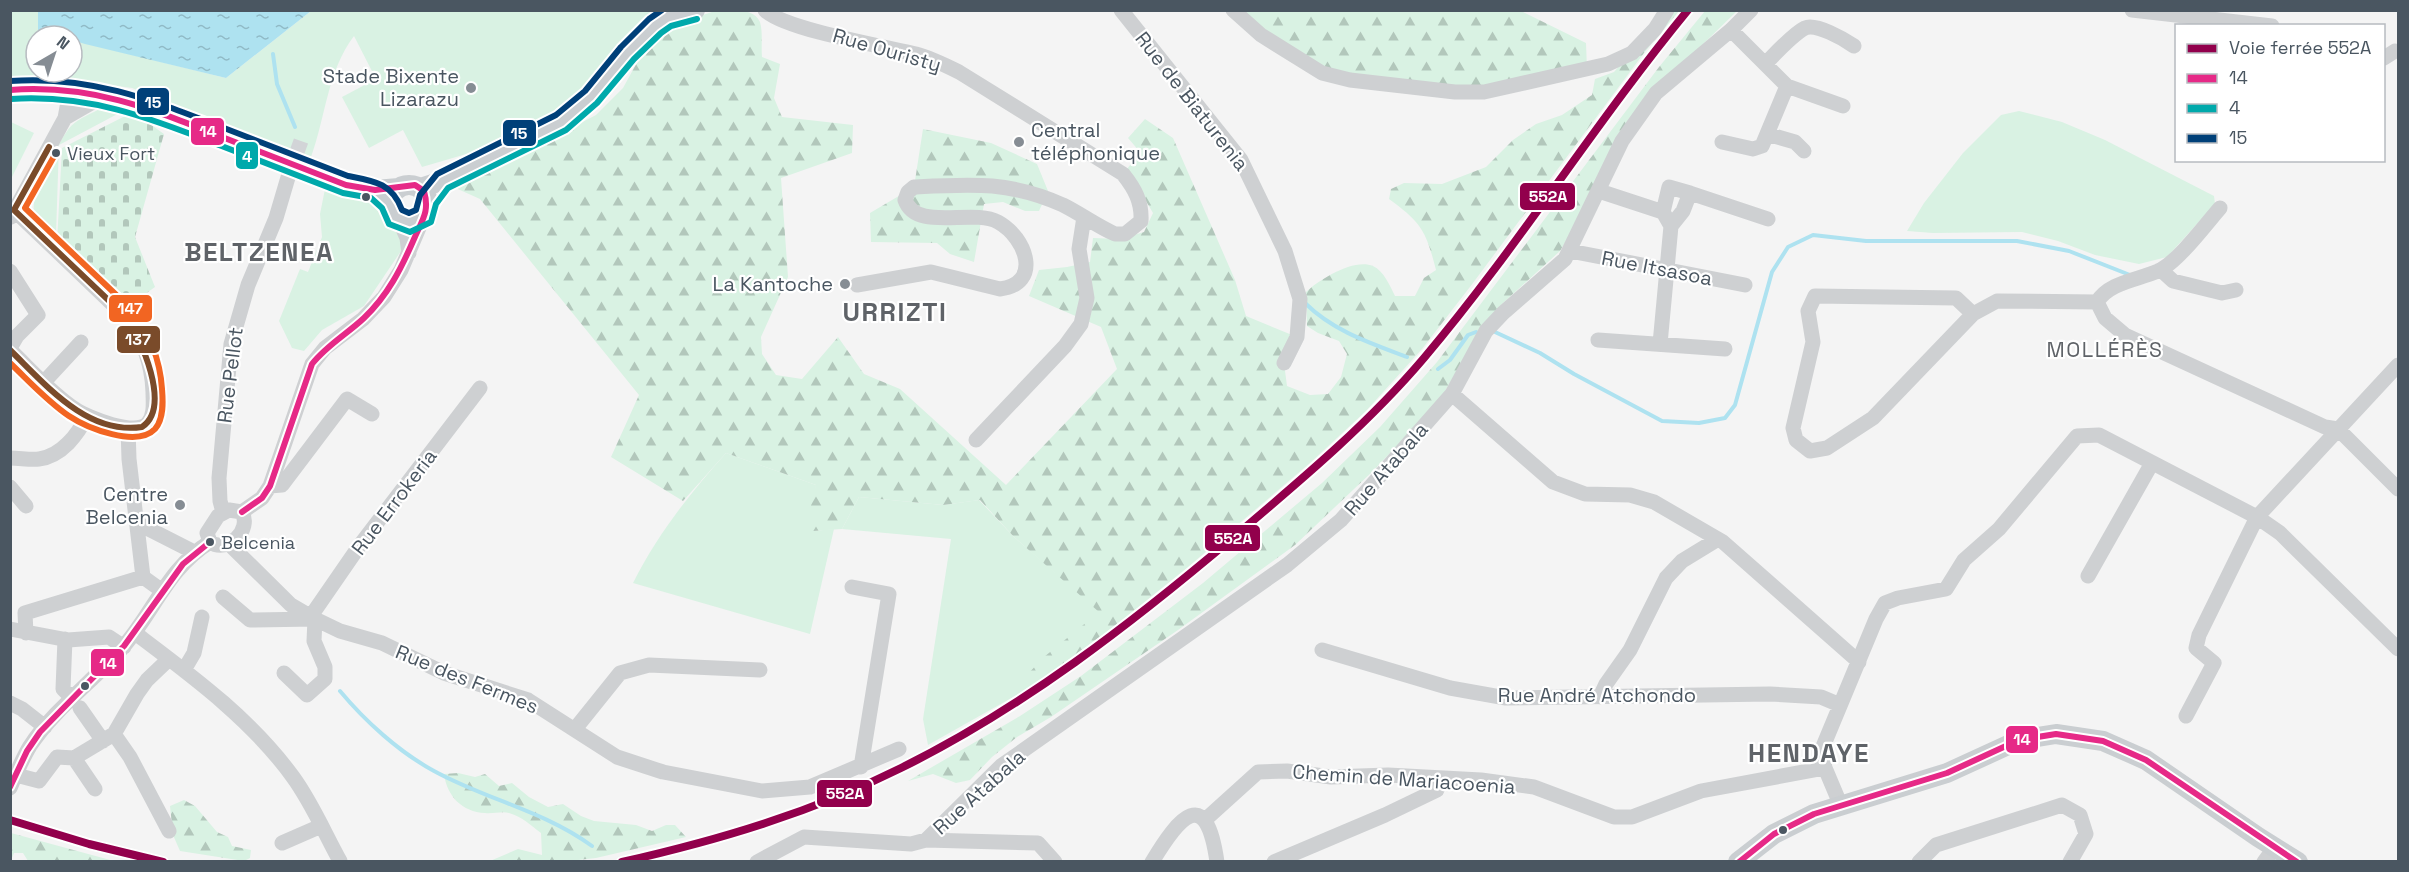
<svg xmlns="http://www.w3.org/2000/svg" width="2409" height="872" font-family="'Space Grotesk',sans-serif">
  <defs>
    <pattern id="forest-firs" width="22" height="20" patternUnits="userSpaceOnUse" patternTransform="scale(1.5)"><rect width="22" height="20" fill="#d9f2e3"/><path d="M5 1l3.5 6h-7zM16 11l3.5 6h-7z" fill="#b2c7bb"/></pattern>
    <pattern id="cemetery-stones" width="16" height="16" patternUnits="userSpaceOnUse" patternTransform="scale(1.5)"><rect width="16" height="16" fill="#d9f2e3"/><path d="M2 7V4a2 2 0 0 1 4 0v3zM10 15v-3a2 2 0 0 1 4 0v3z" fill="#b2c7bb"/></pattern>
    <pattern id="water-ripples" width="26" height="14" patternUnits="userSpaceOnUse" patternTransform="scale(1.5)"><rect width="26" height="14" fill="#aee2f0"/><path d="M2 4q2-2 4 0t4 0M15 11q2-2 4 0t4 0" fill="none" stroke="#90bac6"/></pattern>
  </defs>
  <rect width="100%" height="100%" fill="#f4f4f4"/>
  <!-- green -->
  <path fill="#d9f2e3" d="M11 11H38V31L43 35 57 36H36V72H72V40L226 78 311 11H661L609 57 565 111 480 150 422 167 403 130 369 148 342 97 376 79 354 36C327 72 326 116 311 157L132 88 47 76 11 79Z
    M103 107 125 110 59 145 56 234 54 236C47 229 36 221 34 211 30 196 60 138 71 126 79 118 93 113 103 107Z
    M2019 111 2062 122 2105 140 2214 196 2215 204 2167 257 2139 264 2095 255 2058 241 2022 232 1933 233 1907 231 1924 203 1963 153 2001 115Z
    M11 122 34 133 11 179Z
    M326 184 359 200 381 203 386 218 397 227 403 248 364 306 322 330 304 351 292 348 279 321 300 269 308 272 322 237 320 214Z
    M726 453 816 485 813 531 834 529 810 634 633 583C659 532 688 496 726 453Z
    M859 497 943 505 979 500 1014 537 1116 625 1029 688 928 745 923 719 951 539 842 529Z"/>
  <!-- forest -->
  <path fill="url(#forest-firs)" d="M715 11C728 11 753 6 760 22 763 32 761 47 762 57L780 64 774 98 782 117 853 125 852 153 781 178 788 277 761 337 762 354 776 375 802 379 838 337 864 374 900 389 1006 485 1117 369 1101 327 1029 296 1039 270 1067 267 1090 262 1093 238 1120 239 1144 232 1153 213 1127 169 1140 152 1128 138 1145 119 1173 138 1235 280 1246 316 1297 337 1284 363 1287 386 1310 395 1328 394 1341 377 1347 354 1339 341 1318 333 1307 326 1306 292C1320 279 1354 258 1373 266 1384 271 1390 286 1395 296H1415L1424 278 1436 270C1426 231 1422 223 1389 199L1391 189 1404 183 1442 184 1486 167 1513 140 1536 124 1562 115 1592 95 1595 79 1614 72 1667 11H1679L1644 53 1473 283 1422 349 1366 411 1310 463 1188 567 1116 625 1029 688 1024 678 1044 657 1099 612 1014 537 980 500 943 505 859 497 842 529 813 531 807 521 816 485 726 453 683 501 611 457 639 395 480 199 451 186 486 172 596 115 623 88 645 48 669 26Z
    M1233 11H1521L1586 43 1587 69 1484 92 1322 73Z
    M1705 11H1737L1697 50 1661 81 1560 251 1502 304 1483 325 1440 400 1373 471 1295 545 1178 630 1051 717 1017 737 992 757 970 780 956 783 933 774 908 781 1020 716 1081 676 1203 583 1322 483 1380 427 1437 362 1659 67Z
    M923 129 991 143 1037 164 1048 191 1039 211H1025L1003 202 984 204 974 262 950 254 937 243 871 242 870 213 914 187Z
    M458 773 475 777 485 774 499 786 512 783 529 797 548 807 563 804 581 816 594 821 636 825 652 831 666 825H675L686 837 596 858 569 861H490L518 849 542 855 541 833C530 825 523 817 509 813 502 811 493 814 485 813 462 812 447 796 444 774Z
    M184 800 195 806 217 832 228 837 232 846 251 850 250 858 244 861 180 851 173 835 170 806Z
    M11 833 114 861H28L23 853H14L11 860Z"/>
  <!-- cemetery -->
  <path fill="url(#cemetery-stones)" d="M133 112 164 134 135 237 155 287 127 307 57 242 62 148Z"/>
  <!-- water -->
  <path fill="url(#water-ripples)" d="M38 11V10L311 11 226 78 85 44 72 40V36L42 35 38 31Z"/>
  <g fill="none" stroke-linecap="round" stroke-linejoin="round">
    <!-- stream -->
    <path stroke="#aee2f0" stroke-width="4" d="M273 54 277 84 295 127
      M1305 303C1333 331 1370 343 1407 357
      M1495 332 1540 353 1574 374 1662 421 1699 423 1725 418 1735 405 1772 272 1788 247 1813 235 1866 241H2017L2069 251 2130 275
      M1438 369 1450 360 1468 335 1476 332
      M340 691C365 721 399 752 434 771 487 800 542 810 592 846"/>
    <!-- minor-tunnel -->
    <path stroke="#d2d4d7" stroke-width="15" stroke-dasharray="15 8" stroke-linecap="butt" d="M289 174 301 141"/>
    <!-- minor -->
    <path stroke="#ced0d2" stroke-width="15" d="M765 10C783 29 886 47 916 54 931 58 945 65 959 72L1123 174C1135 189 1142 202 1141 221L1125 234H1115C1097 226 1081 214 1063 205 1010 181 971 184 914 187L908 192 905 200C916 232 972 208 998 222 1027 238 1042 284 1000 289L931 272 857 285
      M1121 10 1241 160 1285 251 1300 299 1297 337 1284 363
      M1233 10 1261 35 1322 73 1350 80 1455 92H1484L1608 64 1632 53 1655 29 1667 10
      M2132 10 2272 26
      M1731 30 1787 86 1843 106
      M2384 58 2395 51
      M1765 64C1775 54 1793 34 1805 28 1816 23 1844 39 1854 46
      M65 118 105 95
      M1767 134 1787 86
      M1722 142 1753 149 1762 146 1767 134 1795 142 1804 151
      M1599 191 1663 212 1671 226 1683 211 1690 193 1768 219
      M1663 212 1669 187 1690 193
      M11 217 65 118 70 91
      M399 220 407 238 409 253
      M1570 251 1745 285
      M2161 270 2173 281 2222 293 2236 290
      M10 271 38 315 17 336 10 348
      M2097 302C2109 282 2138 280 2158 271 2177 263 2206 224 2220 208
      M1973 314 1956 298 1815 296 1808 311 1813 342 1793 428 1796 440 1810 451 1827 448 1873 418 1973 314 1997 301 2097 302 2105 318 2125 335 2325 427 2338 429 2398 489
      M1598 340 1725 349
      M1660 344 1671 226
      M10 350C31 370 51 393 75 409 88 418 137 437 148 423 155 414 153 402 153 392 152 362 143 338 124 315L14 210
      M44 382 81 342
      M1452 394 1553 482 1585 494 1630 495 1654 502 1723 542 1859 662
      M128 428 129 459 143 577 161 590
      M976 440 1065 346 1081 324 1087 298 1079 249 1084 217
      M10 458C20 458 30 460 39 459 62 456 78 434 87 416
      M270 486 282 485 347 399 372 414
      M10 487 26 506
      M229 510 242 512C252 530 228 554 210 542L207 533 218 516Z
      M223 512 220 501 219 478 231 344 248 285 276 218 289 174
      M242 512 262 498 270 486 312 364 325 348 363 319 384 297 401 270 424 216
      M137 523 194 552
      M229 544 291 605 315 619 340 631 382 643 444 673 528 700 617 757 663 772 762 791 810 787 899 749
      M2088 576 2152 463
      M852 587 889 594 861 767
      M223 597 250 620 315 619 314 641 325 667V679L307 695 284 673
      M311 616 360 545 480 388
      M10 629 68 640 109 637 124 647
      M26 633 25 613 143 577
      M135 633C192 676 251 719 293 777 312 803 325 834 340 861
      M65 639 63 689 72 698
      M1322 650 1450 688 1506 698 1770 694 1821 697 1840 705
      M184 670 194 653 202 617
      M1600 697 1606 684 1630 650 1666 578 1682 561 1718 539
      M10 703 22 709 45 727
      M80 708 103 741
      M2186 716 2214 663 2196 648 2199 635 2257 517 2398 365
      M575 729 620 673 649 665 760 670
      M114 734 130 757 169 831
      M74 758 95 789
      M16 775 39 781 57 757 74 758 114 734 137 694 147 680 169 659
      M10 788C16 774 22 759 30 746 55 708 94 681 124 646 154 611 169 567 210 542
      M1841 806 1825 768 1822 749 1876 619 1885 603 1898 598 1946 589 1964 560 1999 529 2077 436 2099 435 2257 517 2280 533 2398 649
      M1206 819 1258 772 1287 771 1331 777 1388 775 1481 780 1534 787 1614 817H1632L1701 791 1825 768
      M926 840 1001 766 1287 565 1341 520 1452 394 1486 331 1503 313 1565 259 1622 141 1656 93 1731 30 1751 10
      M282 843 321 826
      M757 862 804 837 911 844 926 840 1038 843 1055 862
      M1152 862C1179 817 1206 784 1217 862
      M1274 862 1385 815 1437 790 1440 778
      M1919 862 1936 845 2062 805 2080 815 2086 834 2070 862
      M2264 862 2275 847"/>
    <!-- major -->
    <path stroke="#caced1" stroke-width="20" d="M10 90 39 88 70 91 119 99 164 114 346 185 375 190 399 188
      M390 204a19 19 0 1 1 38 0a19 19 0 1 1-38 0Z
      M420 188C455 178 488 160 520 143 541 132 561 124 579 109 610 82 629 35 668 18 676 14 686 13 695 10
      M1738 862 1774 834 1814 814 1947 773 2019 740 2056 734 2103 741 2146 760 2258 837 2298 862"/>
    <!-- bus-1 casing -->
    <g stroke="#fff" stroke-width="10">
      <path id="bus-1" d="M10 90C90 84 150 108 222 137 264 153 305 169 346 185L375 190 415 185 424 191C430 212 422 220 414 239 401 269 388 295 364 318 347 334 327 345 312 364L270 486 262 498 242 512
        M10 787 27 751 40 732 124 646 183 564 210 542
        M1739 862 1774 834 1814 814 1947 773 2019 740 2056 734 2103 741 2146 760 2297 862"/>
    </g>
    <!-- bus-2 casing -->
    <g stroke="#fff" stroke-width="10">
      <path id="bus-2" d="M11 99C88 94 148 117 219 145 260 161 301 177 343 193L371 198 382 208 389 224 410 232 431 222 436 204 448 188 566 130 597 103 634 59 661 33 671 26 697 19"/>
    </g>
    <!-- bus-3 casing -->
    <g stroke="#fff" stroke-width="10">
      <path id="bus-3" d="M10 81C90 75 152 100 224 128 265 144 307 160 348 176 374 181 392 183 402 210L409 213 416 210 420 195 437 174 556 115 585 91 621 47 649 19 662 10"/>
    </g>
    <!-- bus-4 casing -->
    <g stroke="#fff" stroke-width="10">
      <path id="bus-4" d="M10 350C46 385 87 435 142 427 172 407 141 337 124 315L14 210 49 147"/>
    </g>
    <!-- bus-5 casing -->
    <g stroke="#fff" stroke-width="10">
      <path id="bus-5" d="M10 363C29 381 47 401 69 416 87 428 137 448 155 429 164 419 163 401 162 389 160 358 149 332 130 308L25 208 57 151"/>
    </g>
    <!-- bus-1 -->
    <use href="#bus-1" stroke="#e62987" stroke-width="6"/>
    <!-- bus-2 -->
    <use href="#bus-2" stroke="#00a9ab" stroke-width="6"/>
    <!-- bus-3 -->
    <use href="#bus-3" stroke="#004079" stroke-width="6"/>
    <!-- bus-4 -->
    <use href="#bus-4" stroke="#7a4b2a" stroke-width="6"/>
    <!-- bus-5 -->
    <use href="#bus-5" stroke="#f26522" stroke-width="6"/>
    <!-- rail-1 casing -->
    <g stroke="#fff" stroke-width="12">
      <path id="rail-1" d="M10 820 89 844 163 862
        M622 862C719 840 813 812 901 768 1023 708 1132 623 1235 536 1301 480 1368 424 1424 358 1518 247 1595 123 1688 10"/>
    </g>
    <!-- rail-1 -->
    <use href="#rail-1" stroke="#92004c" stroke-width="8"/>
  </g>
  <!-- markers -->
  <g fill="#868d94" stroke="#fff" stroke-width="2">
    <circle cx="471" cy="88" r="6"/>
    <circle cx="1019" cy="142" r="6"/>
    <circle cx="845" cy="284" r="6"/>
    <circle cx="180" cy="505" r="6"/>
  </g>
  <g fill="#4a5661" stroke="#fff" stroke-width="2">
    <circle cx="56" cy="153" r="5"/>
    <circle cx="366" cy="197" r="5"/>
    <circle cx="210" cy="542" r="5"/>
    <circle cx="85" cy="686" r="5"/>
    <circle cx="1783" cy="830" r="5"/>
  </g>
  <g text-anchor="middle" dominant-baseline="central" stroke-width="4.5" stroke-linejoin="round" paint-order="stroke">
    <!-- bus labels -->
    <g font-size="18" fill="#4a5661" stroke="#fff" text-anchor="start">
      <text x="67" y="153">Vieux Fort</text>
      <text x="221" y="542">Belcenia</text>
    </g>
    <!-- street labels -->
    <g font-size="20" fill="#4a5661" stroke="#fff">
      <text transform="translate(887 50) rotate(16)">Rue Ouristy</text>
      <text transform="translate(1192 101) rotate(52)">Rue de Biaturenia</text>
      <text transform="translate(1657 268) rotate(11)">Rue Itsasoa</text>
      <text transform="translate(230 375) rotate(-83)">Rue Pellot</text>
      <text transform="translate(1386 469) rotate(-49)">Rue Atabala</text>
      <text transform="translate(394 502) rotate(-53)">Rue Errokeria</text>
      <text transform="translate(467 679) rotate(22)">Rue des Fermes</text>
      <text x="1597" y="695">Rue André Atchondo</text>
      <text transform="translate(1404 779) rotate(4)">Chemin de Mariacoenia</text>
      <text transform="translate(979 792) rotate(-42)">Rue Atabala</text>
    </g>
    <!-- poi labels -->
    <g font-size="20" fill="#4a5661" stroke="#fff" text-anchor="end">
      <text x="459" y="76">Stade Bixente<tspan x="459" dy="23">Lizarazu</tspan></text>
      <text x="1031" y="130" text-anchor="start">Central<tspan x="1031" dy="23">téléphonique</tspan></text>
      <text x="833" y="284">La Kantoche</text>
      <text x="168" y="494">Centre<tspan x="168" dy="23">Belcenia</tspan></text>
    </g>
    <!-- neighbourhood labels -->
    <g font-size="21" letter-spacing="1.5" fill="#5f6368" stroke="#fff">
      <text x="2105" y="349">MOLLÉRÈS</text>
    </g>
    <!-- district labels -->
    <g font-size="26" font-weight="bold" letter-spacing="1.5" fill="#5f6368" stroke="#fff">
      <text x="259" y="252">BELTZENEA</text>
      <text x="895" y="312">URRIZTI</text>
      <text x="1809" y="753">HENDAYE</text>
    </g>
  </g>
  <g stroke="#fff" stroke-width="2">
    <rect x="136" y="87" width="34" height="29" rx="6" fill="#004079"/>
    <rect x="190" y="117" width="35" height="29" rx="6" fill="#e62987"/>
    <rect x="502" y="119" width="35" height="28" rx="6" fill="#004079"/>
    <rect x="235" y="141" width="24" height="29" rx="6" fill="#00a9ab"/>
    <rect x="1519" y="182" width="57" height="29" rx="6" fill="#92004c"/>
    <rect x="108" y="294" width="45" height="29" rx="6" fill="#f26522"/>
    <rect x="116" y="325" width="45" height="29" rx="6" fill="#7a4b2a"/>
    <rect x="1204" y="524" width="57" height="28" rx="6" fill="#92004c"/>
    <rect x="90" y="648" width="35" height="29" rx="6" fill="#e62987"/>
    <rect x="2005" y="725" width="34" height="29" rx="6" fill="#e62987"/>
    <rect x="816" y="779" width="57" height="29" rx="6" fill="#92004c"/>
  </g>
  <g font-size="16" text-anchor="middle" font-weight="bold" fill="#fff">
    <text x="153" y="108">15</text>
    <text x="208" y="137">14</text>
    <text x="519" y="139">15</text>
    <text x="247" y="162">4</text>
    <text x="1548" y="202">552A</text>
    <text x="130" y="314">147</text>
    <text x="138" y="345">137</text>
    <text x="1233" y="544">552A</text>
    <text x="108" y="669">14</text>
    <text x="2022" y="745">14</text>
    <text x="845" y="799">552A</text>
  </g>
  <!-- border -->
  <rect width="2409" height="872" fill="none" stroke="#4a5661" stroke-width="24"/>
  <!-- legend -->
  <rect x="2175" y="24" width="210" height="138" fill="#ffffff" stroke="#b7bbc0" stroke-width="1.5"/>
  <rect x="2187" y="44" width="30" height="9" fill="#92004c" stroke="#b7bbc0" stroke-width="1.5"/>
  <text x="2229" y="54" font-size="18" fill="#4a5661">Voie ferrée 552A</text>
  <rect x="2187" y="74" width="30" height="9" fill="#e62987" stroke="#b7bbc0" stroke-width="1.5"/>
  <text x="2229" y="84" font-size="18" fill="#4a5661">14</text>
  <rect x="2187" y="104" width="30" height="9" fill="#00a9ab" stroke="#b7bbc0" stroke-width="1.5"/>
  <text x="2229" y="114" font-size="18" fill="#4a5661">4</text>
  <rect x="2187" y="134" width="30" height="9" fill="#004079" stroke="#b7bbc0" stroke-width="1.5"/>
  <text x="2229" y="144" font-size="18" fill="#4a5661">15</text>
  <!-- north arrow -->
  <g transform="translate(54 54) rotate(39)"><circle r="28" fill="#ffffff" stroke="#b7bbc0" stroke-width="1.5"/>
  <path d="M0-4.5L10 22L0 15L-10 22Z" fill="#868d94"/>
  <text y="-9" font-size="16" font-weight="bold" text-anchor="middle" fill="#4a5661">N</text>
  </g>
</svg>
